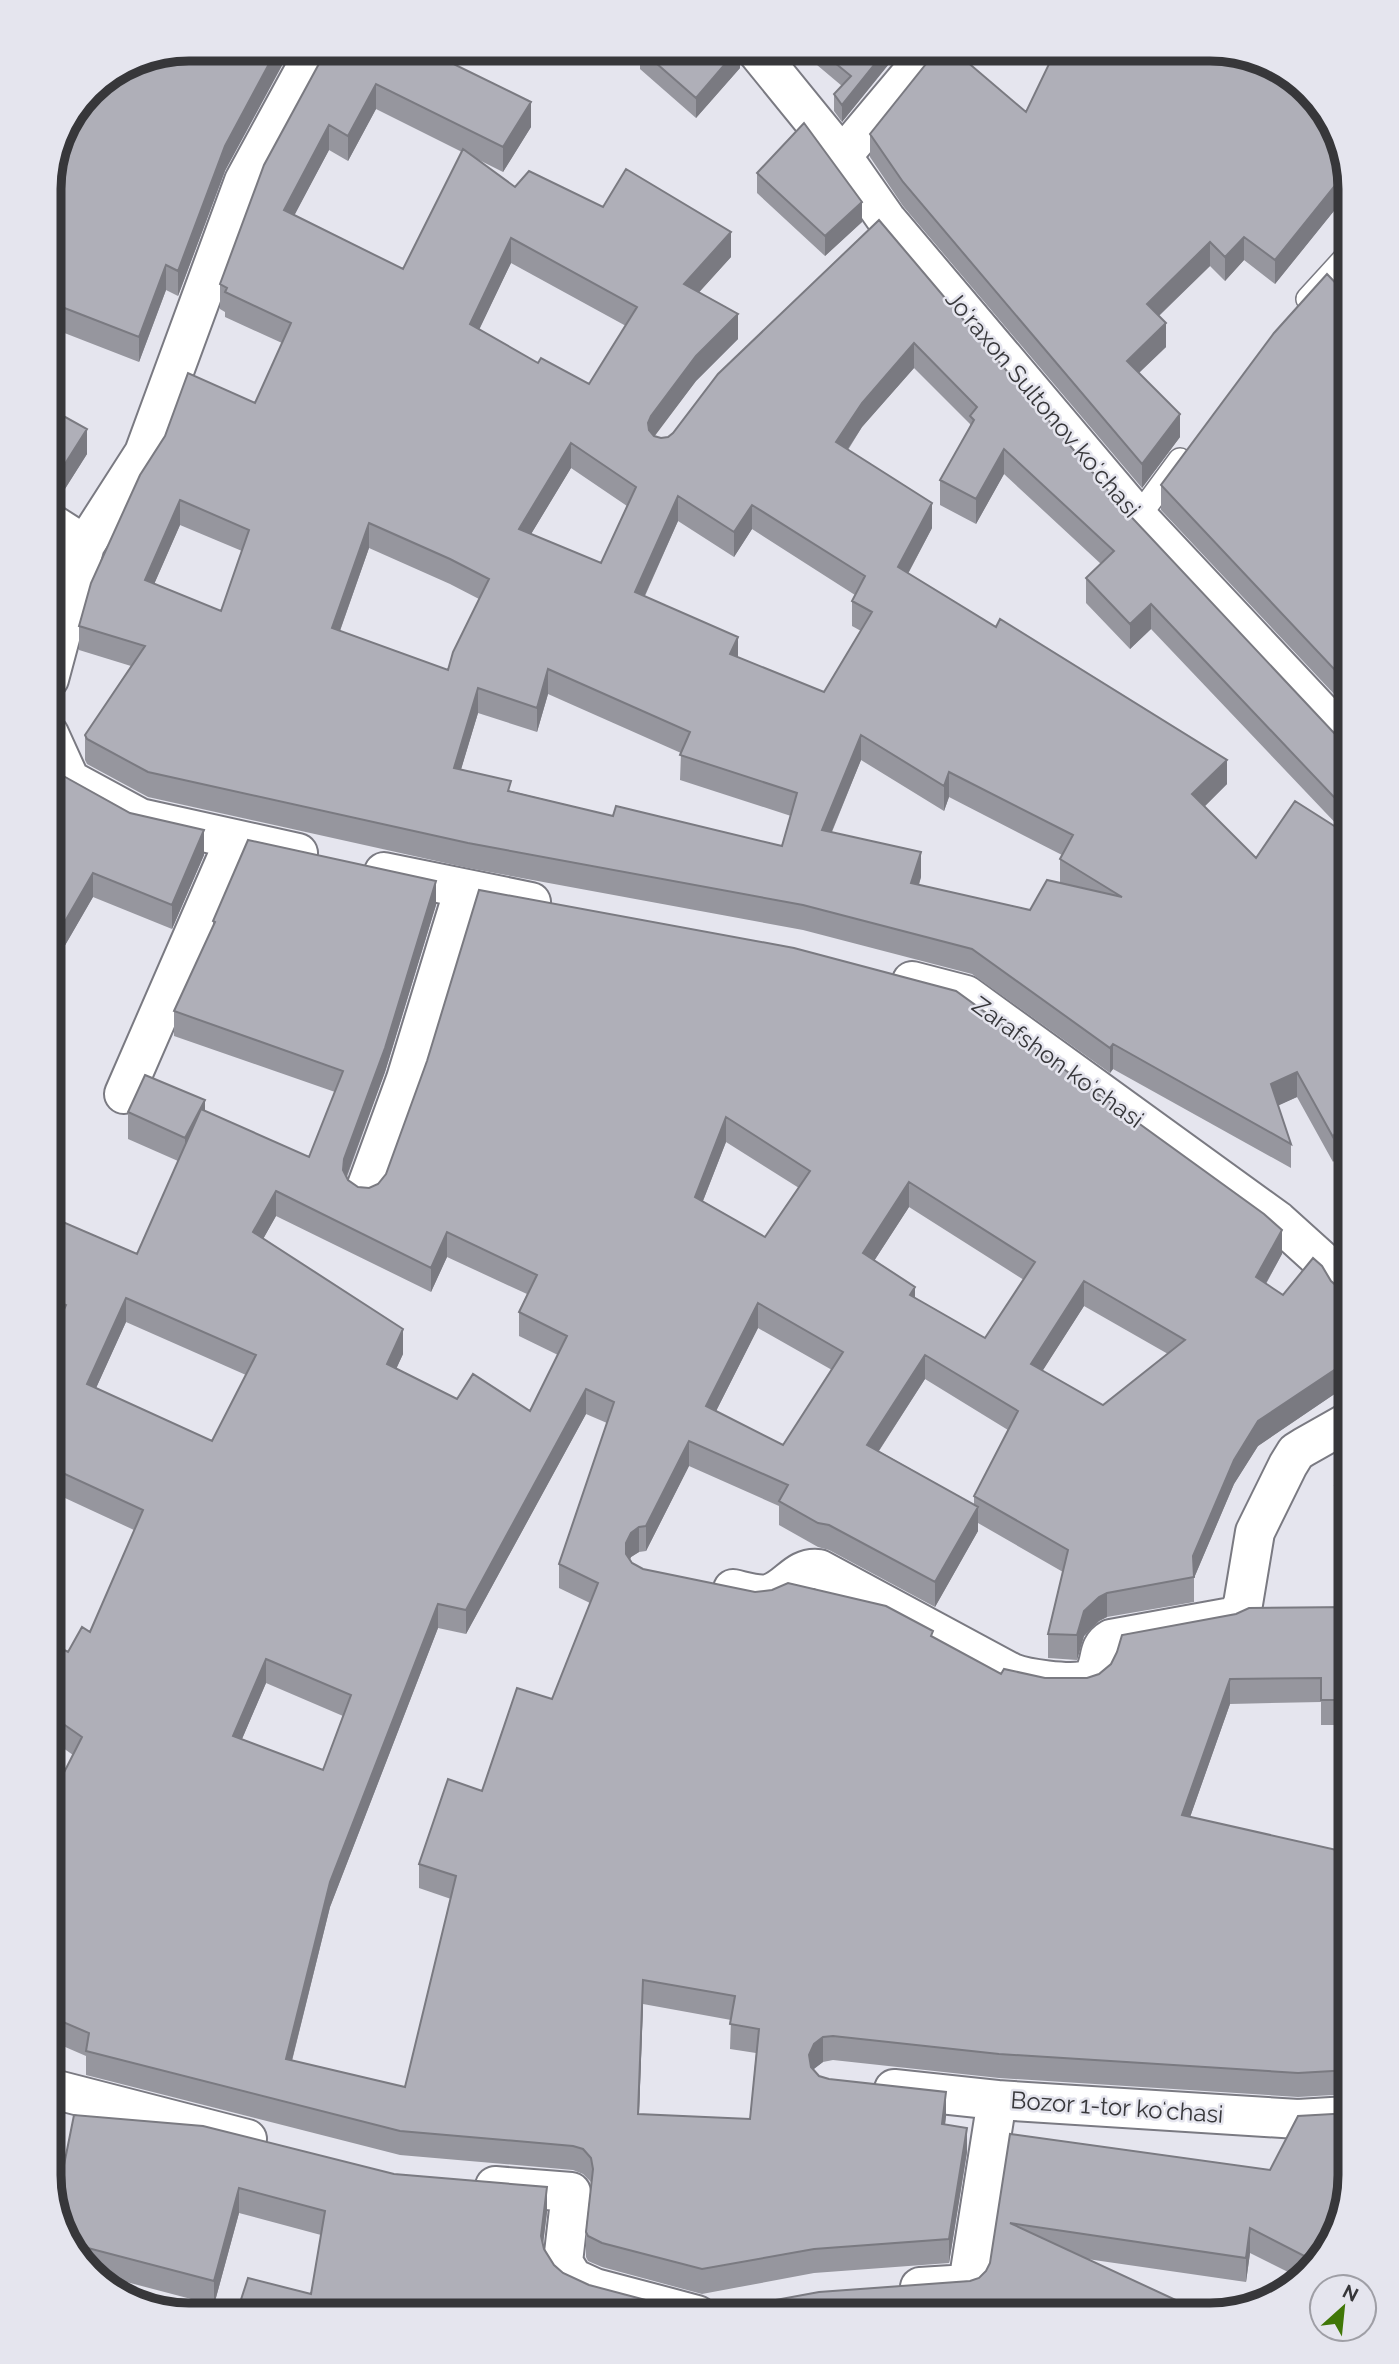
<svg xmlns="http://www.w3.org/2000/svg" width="1399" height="2364" font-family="Raleway,sans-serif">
  <rect width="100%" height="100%" fill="#e5e5ee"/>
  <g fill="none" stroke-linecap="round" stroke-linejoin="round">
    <!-- lane casing -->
    <g stroke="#7a7a82" stroke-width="26">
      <path id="lane" d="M1308 299 1350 253
        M1138 517 1180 460"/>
    </g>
    <!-- street casing -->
    <g stroke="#7a7a82" stroke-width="42">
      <path id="street" d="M842 156 911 74 929 49
        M49 522 85 545
        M49 679 85 545 144 453 244 181 316 49
        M49 734 70 780 140 818 298 853
        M384 872 531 902
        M912 981 966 995 1278 1221 1339 1276 1350 1294
        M124 1094 235 839
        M365 1191 406 1079 464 889
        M733 1589C743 1591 757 1596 768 1594 788 1589 796 1566 819 1569L1012 1673C1027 1679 1067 1684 1083 1681 1088 1681 1093 1676 1095 1672 1102 1659 1097 1647 1111 1639L1232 1617 1238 1613 1243 1604 1255 1532 1288 1465 1296 1452 1304 1447 1350 1421
        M49 2088 247 2139
        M894 2089 997 2100
        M495 2186 571 2192 563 2262 573 2278 595 2288 697 2315
        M920 2287 968 2284 997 2100 1298 2119 1348 2116"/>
    </g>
    <!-- secondary casing -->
    <g stroke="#7a7a82" stroke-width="42">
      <path id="secondary" d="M755 49 842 156 886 219 1138 517 1350 743"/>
    </g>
    <!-- lane -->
    <use href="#lane" stroke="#fff" stroke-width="23"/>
    <!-- street -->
    <use href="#street" stroke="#fff" stroke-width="38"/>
    <!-- secondary -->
    <use href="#secondary" stroke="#fff" stroke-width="38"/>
  </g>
  <!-- wall -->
  <path fill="#96969e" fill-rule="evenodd" d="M327 49 531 127 503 172 477 159 515 187 603 207 731 257 699 292 738 339 696 381 654 436 661 438 668 437 673 433 879 220 1122 507 1334 733 1343 739H1350V1132L1333 1162 1297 1097 1278 1105 1291 1144V1168L1113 1069 1110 1073 972 974 803 930 468 868 148 797 87 764 85 760V735L131 666 79 650V626L255 403 282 343 225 317V312L220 309V284ZM376 109 462 152 403 269 294 215 329 150 348 161ZM511 263 626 326 589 384 538 363 479 329ZM914 368 970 424V427L940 480V505L976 524 1004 474 1101 564 1086 578V603L1130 649 1151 629 1343 831 1256 858 1204 807 1227 784 908 574 932 528 848 450 862 427ZM571 468 627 506 601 563 531 534ZM678 521 734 557 752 529 855 595 852 601V626L861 631 824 692 738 657 645 596ZM180 525 242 551 221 611 154 584ZM369 548 450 584 479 599 448 670 340 631ZM548 694 681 753 680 780 791 816 782 846 613 816 511 791 461 769 478 713 537 732ZM861 760 944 811 949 797 1062 855 1060 859V883L1030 910 919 885 921 877 832 832Z
    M640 49H740V68L696 118 640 69Z
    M798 49H901L842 122 834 111V94L842 86Z
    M1051 60 1350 189V191L1275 284 1244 260 1225 281 1210 266 1159 316 1166 347 1139 373 1180 437 1142 488 903 206 870 157V134L1026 112Z
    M225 171 178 296 166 290 139 362 49 327V180Z
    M757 173 862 222 825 256 757 193Z
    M1350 298V711L1161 510V485Z
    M49 408 87 454 63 492 49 485Z
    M49 768 204 855 172 929 93 897 49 973Z
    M479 890 1282 1254 1266 1284 1336 1393 1258 1446 1234 1484 1194 1578V1602L1107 1617 1099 1621 1084 1636 1077 1660 1048 1658V1634L1063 1572 978 1523V1531L935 1607 829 1550 818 1547 779 1525V1506L689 1466 646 1551 639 1552 631 1557 630 1560 632 1563 643 1569 933 1637 1001 1674 1045 1678H1087L1350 1607V1734L1347 1725H1321V1702L1230 1704 1190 1817 1350 1853V2094L1298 2097 999 2078 833 2060 823 2062 813 2069 819 2076 946 2116 945 2125 967 2152 949 2263 814 2273 702 2294 602 2267 588 2261 586 2257V2232L591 2185V2182L583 2174 573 2170 400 2155 86 2075V2056L49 2040V1802L73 1755 49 1738V1642L68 1652 90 1632 134 1530 52 1492 49 1498 57 1325 49 1322V1216L137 1254 178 1161 128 1139V1112L205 1111 309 1157 335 1092 174 1036V1011L213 927V921L436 905 385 1072 347 1177 348 1180 358 1187 369 1188 378 1184 386 1174 427 1061ZM726 1142 799 1188 765 1237 703 1201ZM909 1207 1024 1280 985 1338 915 1298 874 1261ZM276 1216 431 1292 447 1257 527 1294 519 1312V1336L558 1355 530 1411 457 1399 396 1369 403 1354 263 1239ZM1084 1306 1168 1354 1103 1405 1042 1371ZM126 1322 246 1375 212 1441 96 1388ZM758 1328 832 1370 783 1445 716 1411ZM925 1379 1008 1430 974 1496V1505L879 1451ZM586 1414 607 1423 559 1564V1588L590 1603 552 1699 482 1791 419 1864V1888L451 1899 405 2087 292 2061 330 1907 438 1628 466 1634ZM266 1683 343 1716 323 1770 242 1739ZM643 2004 731 2020 730 2049 756 2053 750 2119 639 2114Z
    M1350 1482V1572L1335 1510V1486Z
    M1010 2134 1327 2252 1298 2277 1250 2253 1246 2282 1087 2259 1208 2315H236L311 2294 321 2235 239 2213 214 2305 96 2274 63 2237 64 2165 394 2174 547 2212 543 2244 544 2249 554 2265 563 2273 589 2285 691 2312H710L970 2281 979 2278 986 2271 990 2263Z"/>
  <!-- shaded-wall -->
  <path fill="#7a7a81" d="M277 49H291L225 171 178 296V271L225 146Z
    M738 49H740V68L696 118V98Z
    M887 49H901L842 122V105Z
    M376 84V109L348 161V136Z
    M531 102V127L503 172V147Z
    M329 125V150L284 235V210Z
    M1346 172 1350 191 1275 284V260Z
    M862 202V222L825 256V236Z
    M731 232V257L684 309V284Z
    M1244 237V260L1225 281V257Z
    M511 238V263L470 349V324Z
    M1210 242V266L1147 327V304Z
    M166 265V290L139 362V337Z
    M738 314V339L696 381 651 441 648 423 651 416 696 356Z
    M1166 323V347L1127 384V361Z
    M914 343V368L862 427 836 467V442L862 403Z
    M1180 414V437L1142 488V464Z
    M87 429V454L63 492V467Z
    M571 443V468L519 554V529Z
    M1004 449V474L976 524V499Z
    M678 496V521L635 617V592Z
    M180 500V525L145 605V580Z
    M932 503V528L898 592V567Z
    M752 505V529L734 557V532Z
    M369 523V548L332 653V628Z
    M1151 604V629L1130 649V624Z
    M738 637V662L730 654Z
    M548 669V694L537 732V708Z
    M478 688V713L454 793V768Z
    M861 735V760L822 855V830Z
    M1227 760V784L1192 819V794Z
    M949 772V797L944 811V786Z
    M204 830V855L172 929V905Z
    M921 852V877L911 908V883Z
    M93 873V897L49 973V949Z
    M436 881V905L385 1072 344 1183 343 1170 344 1159Z
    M1113 1044V1069L1110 1073V1048Z
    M1297 1072V1097L1271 1109V1084Z
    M205 1100V1127L185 1164V1138Z
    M1350 1107V1132L1333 1162V1137Z
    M726 1117V1142L695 1221V1197Z
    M909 1182V1207L863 1278V1253Z
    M276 1191V1216L253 1257V1232Z
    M1282 1230V1254L1256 1301V1277Z
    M447 1232V1257L431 1292V1268Z
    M1084 1281V1306L1031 1389V1364Z
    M915 1287V1311L910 1295Z
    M126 1298V1322L87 1408V1384Z
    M758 1303V1328L706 1431V1406Z
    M403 1329V1354L387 1389V1364Z
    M925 1355V1379L867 1469V1445Z
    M1350 1364V1388L1336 1393 1258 1446 1234 1484 1194 1578 1193 1556 1234 1460 1258 1421 1336 1369Z
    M586 1389V1414L466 1634V1610Z
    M689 1441V1466L646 1551V1526Z
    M52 1468V1492L49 1498V1473Z
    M978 1507V1531L935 1607V1582Z
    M639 1527V1552L631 1557 626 1567V1543L631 1533Z
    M1107 1593V1617L1099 1621 1084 1636 1077 1660V1635L1084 1611 1099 1597Z
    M438 1604V1628L330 1907 286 2084V2059L330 1882Z
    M266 1659V1683L233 1760V1736Z
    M1230 1679V1704L1182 1840V1815Z
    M643 1980V2004L638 2139V2114Z
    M823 2037V2062L814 2069 809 2079V2055L814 2044Z
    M946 2092V2116L942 2149V2124Z
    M967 2128V2152L949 2263V2239Z
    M547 2187V2212L541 2260V2236Z
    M239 2188V2213L214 2305V2281Z
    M1250 2228V2253L1246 2282V2258Z"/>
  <!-- building -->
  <path fill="#afafb8" stroke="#7a7a81" stroke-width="2" fill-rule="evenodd" d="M189 49H277L225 146 178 271 166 265 139 337 49 302V180L63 127 90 90 136 60Z
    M327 49H423L531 102 503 147 376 84 348 136 329 125 284 210 403 269 463 149 515 187 529 171 603 207 626 169 731 232 684 284 738 314 696 356 651 416 648 423 649 430 654 436 661 438 668 437 673 433 718 374 879 220 1122 507 1334 733 1343 739H1350V814L1151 604 1130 624 1086 578 1114 551 1004 449 976 499 940 480 974 420 970 416 977 407 914 343 862 403 836 442 932 503 898 567 996 627 1000 619 1227 760 1192 794 1256 858 1295 801 1350 836V1107L1333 1137 1297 1072 1271 1084 1291 1144 1113 1044 1110 1048 972 949 803 905 468 843 148 772 87 739 85 735 145 646 79 626 91 583 140 475 165 436 188 373 255 403 291 323 225 292 227 288 220 284 264 165ZM511 238 637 307 589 384 541 358 538 363 470 324ZM571 443 636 487 601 563 519 529ZM678 496 734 532 752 505 865 576 852 601 872 612 824 692 730 654 738 637 635 592ZM180 500 249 530 221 611 145 580ZM369 523 450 559 489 579 453 652 448 670 332 628ZM548 669 690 732 680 755 797 793 782 846 616 806 613 816 508 791 511 781 454 768 478 688 537 708ZM861 735 944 786 949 772 1073 835 1060 859 1122 897 1047 880 1030 910 911 883 921 852 822 830Z
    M640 49H738L696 98Z
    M818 49H887L842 105 834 94 851 76Z
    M938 49H952L1026 112 1051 60 1054 49H1220L1288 73 1336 127 1346 172 1275 260 1244 237 1225 257 1210 242 1147 304 1166 323 1127 361 1180 414 1142 464 903 182 870 134Z
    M804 123 862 202 825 236 757 173Z
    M1327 274 1350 298V686L1161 485 1274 333Z
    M49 408 87 429 63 467 49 460Z
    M49 768 130 813 204 830 172 905 93 873 49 949Z
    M248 840 436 881 385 1048 344 1159 343 1170 348 1180 358 1187 369 1188 378 1184 386 1174 427 1061 479 890 794 948 956 991 1264 1214 1282 1230 1256 1277 1283 1295 1313 1258 1322 1266 1331 1281 1339 1288 1350 1321V1364L1336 1369 1258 1421 1234 1460 1193 1556 1194 1577 1107 1593 1099 1597 1084 1611 1077 1635 1048 1634 1068 1550 974 1496 1018 1411 925 1355 867 1445 978 1507 935 1582 829 1525 818 1523 779 1501 788 1485 689 1441 646 1526 639 1527 631 1533 626 1543V1554L632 1563 643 1569 755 1592 772 1590 788 1583 886 1606 933 1631 931 1636 1001 1674 1004 1669 1045 1678H1087L1099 1674 1111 1664 1117 1652 1122 1635 1236 1614 1249 1608 1350 1607V1710L1347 1700H1321V1678L1230 1679 1182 1815 1350 1853V2015L1349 2024H1350V2070L1298 2073 999 2054 833 2036 823 2037 814 2044 809 2055 811 2067 819 2076 829 2079 946 2092 942 2124 967 2128 949 2239 814 2249 702 2269 602 2243 588 2236 586 2232 593 2169 591 2158 583 2149 573 2146 400 2131 86 2051 89 2033 49 2016V1802L82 1737 49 1714V1642L68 1652 82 1627 90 1632 143 1510 52 1468 49 1473V1342L66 1305 49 1298V1216L137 1254 201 1109 309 1157 343 1071 174 1011 215 922 213 921ZM726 1117 810 1171 765 1237 695 1197ZM909 1182 1035 1262 985 1338 910 1295 915 1287 863 1253ZM276 1191 431 1268 447 1232 537 1275 519 1312 567 1336 530 1411 473 1374 457 1399 387 1364 403 1329 253 1232ZM1084 1281 1185 1340 1103 1405 1031 1364ZM126 1298 256 1355 212 1441 87 1384ZM758 1303 843 1352 783 1445 706 1406ZM586 1389 614 1402 559 1564 598 1583 552 1699 517 1688 482 1791 448 1779 419 1864 456 1876 405 2087 286 2059 330 1882 438 1604 466 1610ZM266 1659 351 1695 323 1770 233 1736ZM643 1980 735 1996 730 2024 759 2029 750 2119 638 2114Z
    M145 1075 205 1100 185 1138 128 1112Z
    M1350 1482V1548L1335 1486Z
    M1350 2113V2175L1327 2252 1316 2262 1250 2228 1246 2258 1010 2223 1208 2315H921L877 2308 878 2315H236L248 2278 311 2294 325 2211 239 2188 214 2281 88 2248 87 2264 63 2237 49 2175V2162L64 2165 74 2115 203 2126 394 2174 547 2187 541 2236 544 2249 554 2265 563 2273 589 2285 691 2312H710L819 2292 970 2281 979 2278 986 2271 990 2263 1010 2134 1270 2170 1298 2116Z"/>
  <g text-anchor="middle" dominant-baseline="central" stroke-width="5" stroke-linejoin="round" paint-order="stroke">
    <!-- street labels -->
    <g font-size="24" fill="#37373a" stroke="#e5e5ee">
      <text transform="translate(1043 404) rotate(50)">Joʻraxon Sultonov koʻchasi</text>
      <text transform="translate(1058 1062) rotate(36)">Zarafshon koʻchasi</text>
      <text transform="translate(1117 2107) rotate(4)">Bozor 1-tor koʻchasi</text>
    </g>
  </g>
  <!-- crop -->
  <path d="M0 0H1399V2364H0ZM189 61H1210A128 128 0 0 1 1338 189V2175A128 128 0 0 1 1210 2303H189A128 128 0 0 1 61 2175V189A128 128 0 0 1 189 61Z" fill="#e5e5ee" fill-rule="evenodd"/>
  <path fill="none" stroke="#37373a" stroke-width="9" d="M189 61H1210A128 128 0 0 1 1338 189V2175A128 128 0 0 1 1210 2303H189A128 128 0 0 1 61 2175V189A128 128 0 0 1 189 61Z"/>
  <!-- north arrow -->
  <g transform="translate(1343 2308) rotate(27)"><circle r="33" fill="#e5e5ee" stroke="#9f9fa6" stroke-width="2"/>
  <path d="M0-5L12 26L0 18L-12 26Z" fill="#407707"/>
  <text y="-10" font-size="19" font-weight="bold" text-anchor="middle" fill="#37373a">N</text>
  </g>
</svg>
